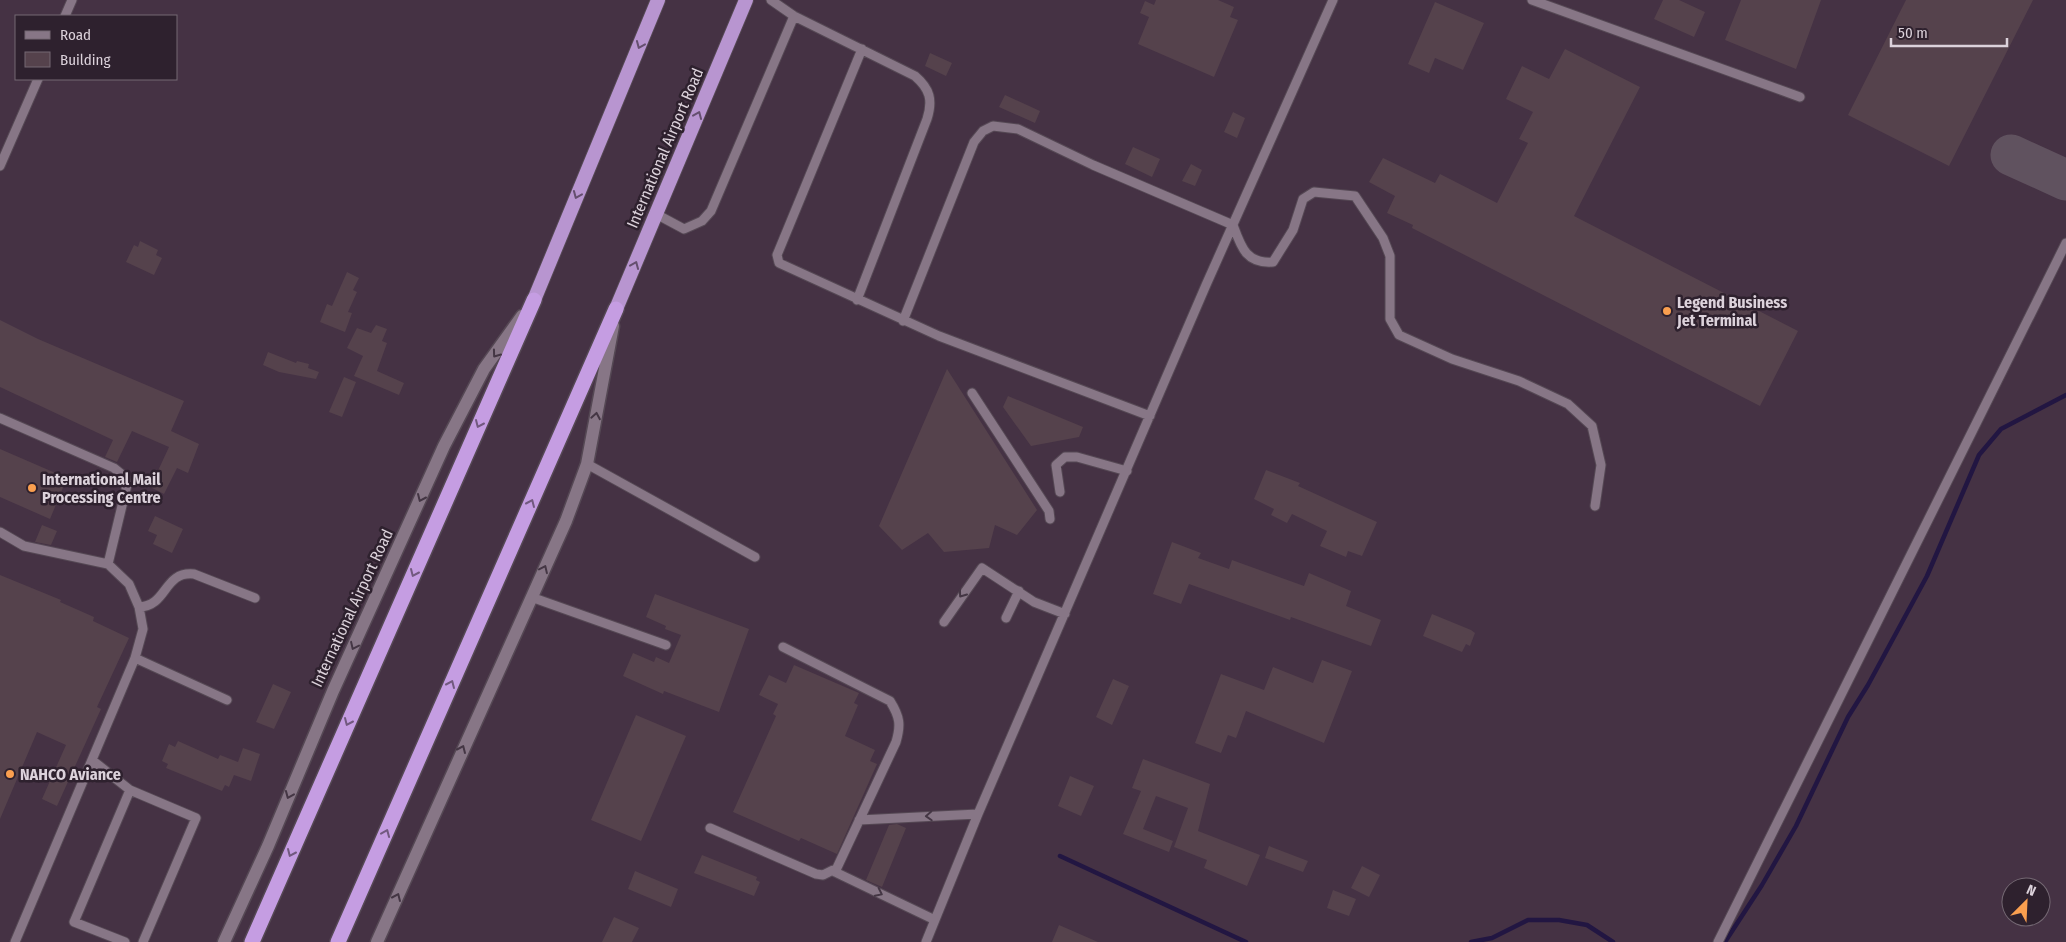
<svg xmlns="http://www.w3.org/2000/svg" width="2066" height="942" font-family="'Fira Sans Condensed',sans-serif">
  <rect width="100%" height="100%" fill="#392a38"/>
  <!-- built -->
  <path fill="#453244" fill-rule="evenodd" d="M0 0H2066V942H0ZM16 16H176V79H16ZM2011 887H2041V917H2011Z"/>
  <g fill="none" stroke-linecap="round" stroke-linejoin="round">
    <!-- stream -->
    <path stroke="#221642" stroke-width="4.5" d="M1060 856 1246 942
      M1471 942 1492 938 1528 920H1559L1587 925 1613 942
      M1725 942 1762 885 1796 826 1848 717 1868 685 1927 576 1979 455 2001 429 2066 395"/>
    <!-- taxiway -->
    <path stroke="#60525f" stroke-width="41" d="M2011 155 2066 180"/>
  </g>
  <!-- building -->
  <path fill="#55424c" d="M1156 0H1218L1234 7 1230 17 1238 20 1214 77 1138 44 1149 17 1140 13 1145 1 1154 5Z
    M1663 0H1679L1705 12 1694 37 1654 19Z
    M1741 0H1821L1796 69 1725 40Z
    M1906 0H2033L1949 166 1848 115Z
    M1435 2 1484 23 1463 70 1435 58 1429 73 1408 64Z
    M1565 49 1640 87 1574 216 1798 331 1760 406 1412 228 1413 225 1387 213 1395 196 1369 182 1383 158 1435 183 1440 174 1497 203 1528 143 1519 139 1533 112 1506 99 1522 66 1549 79Z
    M930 53 952 63 946 76 925 66Z
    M1005 95 1040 111 1035 123 999 107Z
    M1233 112 1245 118 1237 138 1224 132Z
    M1133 147 1160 159 1152 177 1125 164Z
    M1191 164 1202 170 1195 186 1182 181Z
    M140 241 158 250 156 255 162 258 154 275 126 262 134 245 138 247Z
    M347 272 359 278 353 290 357 292 348 312 352 313 345 332 320 322 327 304 332 306Z
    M0 320 38 339 184 401 171 431 199 444 188 473 177 468 164 494 148 486 154 474 156 475 169 447 132 431 117 462 105 457 113 440 0 387Z
    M376 325 387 329 382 341 387 343 377 371 404 383 399 395 354 376 363 356 347 348 357 328 371 333Z
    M268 352 296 363 297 361 309 364 308 368 319 372 316 379 279 372 263 365Z
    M947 369 1037 510 1017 535 995 525 989 548 944 552 928 533 902 550 879 526Z
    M344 377 356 382 342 417 329 412Z
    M1008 396 1083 427 1079 437 1031 446 1003 407Z
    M0 449 67 478 50 519 0 497Z
    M1266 470 1300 483 1298 486 1377 522 1362 556 1348 551 1346 557 1320 546 1327 531 1292 514 1287 523 1271 515 1274 509 1254 499Z
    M155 516 183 529 172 553 153 544 157 535 148 531Z
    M42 525 57 531 51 545 35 542Z
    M1172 542 1201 553 1198 558 1229 569 1232 560 1304 586 1309 573 1351 591 1346 606 1381 620 1371 646 1291 617 1290 620 1189 584 1181 604 1153 594Z
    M0 575 61 600 60 602 94 617 93 621 129 638 97 707 101 709 57 806 42 799 66 745 37 732 0 819Z
    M655 594 749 629 719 712 664 691 663 694 623 676 633 653 654 662 656 657 669 663 681 635 665 629 666 626 646 617Z
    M1432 614 1471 630 1475 633 1470 646 1466 644 1462 652 1423 636Z
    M1322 660 1352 671 1324 743 1246 711 1236 738 1228 735 1221 753 1195 743 1221 674 1264 690 1273 667 1313 683Z
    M794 665 859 693 854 703 858 705 845 736 875 750 870 761 877 764 837 854 801 838 799 841 733 812 776 716 773 714 778 704 759 695 769 675 786 683Z
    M1113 679 1129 686 1112 725 1096 717Z
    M273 684 291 692 274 729 256 722Z
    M636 715 686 736 641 841 591 820Z
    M178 741 218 759 220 755 238 762 243 748 260 754 251 781 234 775 229 787 225 785 222 791 166 768 168 764 162 761 169 744 175 747Z
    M1143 759 1210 784 1198 831 1260 855 1247 886 1204 868 1207 860 1174 847 1188 808 1156 796 1143 829 1173 841 1169 852 1123 834 1141 791 1132 788Z
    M1070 776 1094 786 1081 816 1058 806Z
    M897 824 906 828 882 887 866 880 889 825Z
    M1269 846 1308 861 1303 872 1265 858Z
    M702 855 757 877 756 880 760 882 754 896 694 873Z
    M1362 866 1380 875 1369 897 1351 888Z
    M635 871 678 889 671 907 628 889Z
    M1333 890 1356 899 1349 916 1327 908Z
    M614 917 639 928 632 942H602Z
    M1059 925 1098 942H1052Z"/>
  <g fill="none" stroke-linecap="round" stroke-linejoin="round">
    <!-- service casing -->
    <g stroke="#554854" stroke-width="11">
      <path id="service" d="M771 0 794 16 915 76C930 89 933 100 927 119L857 300
        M1532 0 1800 97
        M65 16 72 0
        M862 49 777 255 779 263 939 336 1150 416
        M0 166 38 79
        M656 214 684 229 702 221 711 211 794 16
        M903 321 974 142 983 131 993 126 1018 129 1093 165 1233 225C1241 247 1246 264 1273 262L1293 230 1303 199 1314 192 1355 196 1383 238 1390 256V319L1399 335 1452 359 1519 381 1568 404 1592 426 1601 465 1595 506
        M972 393 1049 511 1050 519
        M0 418 114 468 125 477 127 485 108 564
        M587 464 755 557
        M1060 492 1056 465 1065 457H1077L1127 471
        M0 532 24 546 108 564 129 584 139 607 143 629 135 658 15 942
        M531 597 666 645
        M139 607C168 606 163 571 194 574L255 598
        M1006 618 1019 591
        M944 622 982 568 1034 602 1065 614
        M135 658 227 700
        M92 760 130 790 196 818 143 942
        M859 820 978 814
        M710 828 816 874 823 875 833 870 835 872 896 742C901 725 900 717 890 701L783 647
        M835 872 935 920
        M125 942 74 922 130 790
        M926 942 978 814 1206 285 1333 0
        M1718 942 2066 243"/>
    </g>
    <!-- secondary casing -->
    <g stroke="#554854" stroke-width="15">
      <path id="secondary" d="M224 942 268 846 333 691 444 446 484 369 522 316
        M377 942 566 521 587 464 613 326"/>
    </g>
    <!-- trunk casing -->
    <g stroke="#554854" stroke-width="16">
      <path id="trunk" d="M534 300 658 0
        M616 309 746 0"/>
    </g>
    <!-- motorway casing -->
    <g stroke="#554854" stroke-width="18">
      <path id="motorway" d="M252 942 534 300
        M338 942 616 309"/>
    </g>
    <!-- service -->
    <use href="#service" stroke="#877686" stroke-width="9"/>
    <!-- secondary -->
    <use href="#secondary" stroke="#877686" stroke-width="12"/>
    <!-- trunk -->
    <use href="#trunk" stroke="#b895d0" stroke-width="14"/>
    <!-- motorway -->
    <use href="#motorway" stroke="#c59de2" stroke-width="15"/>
  </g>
  <!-- one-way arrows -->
  <defs><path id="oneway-chevron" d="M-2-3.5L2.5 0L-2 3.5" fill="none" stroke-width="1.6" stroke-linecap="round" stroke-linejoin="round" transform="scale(1.25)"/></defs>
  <g stroke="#654f6f">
    <use href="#oneway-chevron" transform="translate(640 45) rotate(113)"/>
    <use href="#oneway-chevron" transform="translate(698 115) rotate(-67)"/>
    <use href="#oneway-chevron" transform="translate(577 195) rotate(113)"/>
    <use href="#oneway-chevron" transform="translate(635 265) rotate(-67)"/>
  </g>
  <g stroke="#443644">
    <use href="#oneway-chevron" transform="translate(496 354) rotate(126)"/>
    <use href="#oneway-chevron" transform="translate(596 416) rotate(-80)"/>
    <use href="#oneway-chevron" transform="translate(421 498) rotate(114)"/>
    <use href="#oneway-chevron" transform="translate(544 569) rotate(-65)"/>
    <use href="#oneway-chevron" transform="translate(962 594) rotate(126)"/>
    <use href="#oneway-chevron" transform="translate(354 646) rotate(115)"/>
    <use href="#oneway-chevron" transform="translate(462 749) rotate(-66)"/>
    <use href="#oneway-chevron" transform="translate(289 795) rotate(113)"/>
    <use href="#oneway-chevron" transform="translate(929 816) rotate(177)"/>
    <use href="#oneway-chevron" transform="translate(879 893) rotate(26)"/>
    <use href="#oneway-chevron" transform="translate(397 897) rotate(-66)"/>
  </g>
  <g stroke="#72597f">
    <use href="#oneway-chevron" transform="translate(479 424) rotate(114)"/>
    <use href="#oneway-chevron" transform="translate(531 503) rotate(-66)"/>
    <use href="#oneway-chevron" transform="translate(414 573) rotate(114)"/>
    <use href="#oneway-chevron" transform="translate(451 684) rotate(-66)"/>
    <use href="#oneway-chevron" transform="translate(348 722) rotate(114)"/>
    <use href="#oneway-chevron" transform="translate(386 833) rotate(-67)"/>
    <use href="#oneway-chevron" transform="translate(291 853) rotate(114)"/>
  </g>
  <!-- markers -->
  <g fill="#fa9f4f" stroke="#2e212e" stroke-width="2">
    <circle cx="1667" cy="311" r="5"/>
    <circle cx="32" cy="488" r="5"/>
    <circle cx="10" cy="774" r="5"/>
  </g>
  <g text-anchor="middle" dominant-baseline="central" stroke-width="5" stroke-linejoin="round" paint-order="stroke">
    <!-- street labels -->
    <g font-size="16" fill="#dcd2db" stroke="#2e212e">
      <text transform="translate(665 148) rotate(-67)">International Airport Road</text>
      <text transform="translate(352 608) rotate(-65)">International Airport Road</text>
    </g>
    <!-- poi labels -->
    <g font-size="16" font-weight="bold" fill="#dcd2db" stroke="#2e212e" text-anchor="start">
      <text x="1677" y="302">Legend Business<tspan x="1677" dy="18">Jet Terminal</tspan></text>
      <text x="42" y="479">International Mail<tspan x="42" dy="18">Processing Centre</tspan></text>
      <text x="20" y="774">NAHCO Aviance</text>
    </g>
  </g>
  <!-- legend -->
  <rect x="15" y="15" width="162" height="65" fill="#2e212e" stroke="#746873"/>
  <rect x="25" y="31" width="25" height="8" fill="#877686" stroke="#746873"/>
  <text x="60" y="40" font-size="15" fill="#dcd2db">Road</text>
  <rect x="25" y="52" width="25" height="15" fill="#55424c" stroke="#746873"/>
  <text x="60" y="65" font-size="15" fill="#dcd2db">Building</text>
  <!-- north arrow -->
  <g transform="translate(2026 902) rotate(24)"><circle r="24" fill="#2e212e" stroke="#746873"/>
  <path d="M0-4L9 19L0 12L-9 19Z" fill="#fa9f4f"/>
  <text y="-8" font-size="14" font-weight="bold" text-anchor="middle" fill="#dcd2db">N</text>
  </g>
  <!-- scale -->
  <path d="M1891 38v8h116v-8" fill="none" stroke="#dcd2db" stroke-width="2.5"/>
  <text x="1898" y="38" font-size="15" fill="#dcd2db" stroke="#2e212e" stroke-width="4" paint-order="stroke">50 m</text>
</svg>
